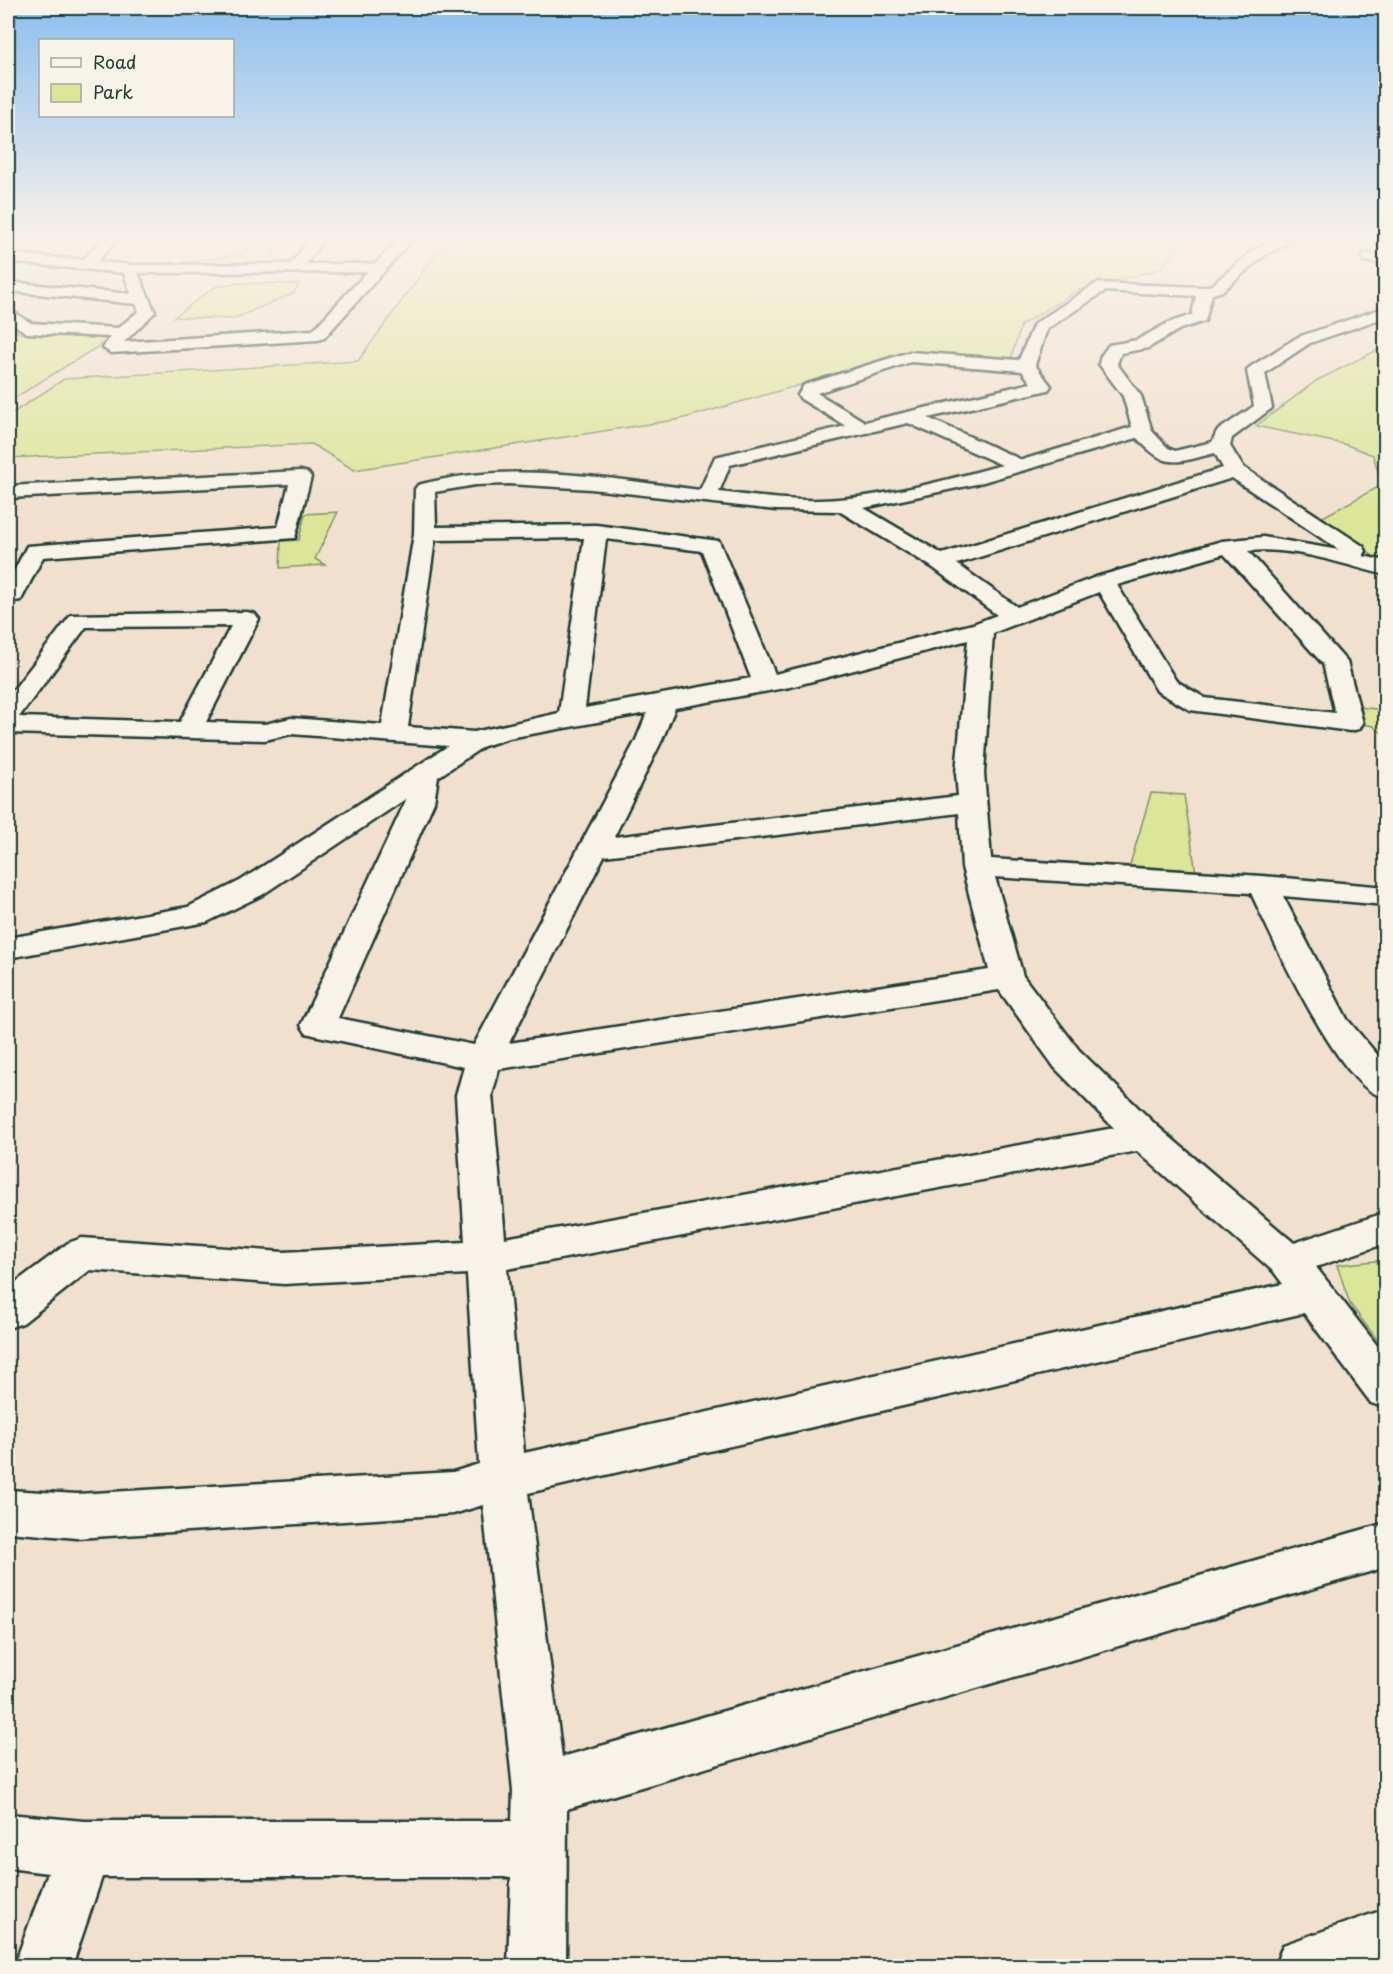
<svg xmlns="http://www.w3.org/2000/svg" width="1393" height="1974" font-family="'Playpen Sans',sans-serif">
  <rect width="100%" height="100%" fill="#f1e0ce"/>
  <filter id="ink" filterUnits="userSpaceOnUse"><feTurbulence type="fractalNoise" baseFrequency=".0167" numOctaves="2"/><feDisplacementMap in="SourceGraphic" scale="12" xChannelSelector="R" yChannelSelector="G"/><feConvolveMatrix kernelMatrix="1 2 1 2 8 2 1 2 1" color-interpolation-filters="sRGB"/></filter>
  <g filter="url(#ink)">
    <!-- green -->
    <path fill="#dbe698" stroke="#7d9266" stroke-width="1.5" d="M457 239H1163L1181 244 1160 269 1079 290 1021 325 1010 362 897 357 681 419 354 470 312 444 8 458V416L64 379 358 361 438 251Z
      M249 248 273 249 274 260 294 261 290 267 170 268 173 264 242 254Z
      M241 283 299 284 294 293 233 319 174 317 215 287Z
      M8 326 19 333 110 339 8 402Z
      M1385 346V564L1319 519 1382 485 1373 455 1344 444 1256 426 1316 381Z
      M338 512 315 559 325 565 280 568 281 541 299 540 305 514Z
      M1358 707 1385 710V735L1373 726 1363 724Z
      M1151 793 1184 795 1196 873 1129 868Z
      M1385 1260H1386L1385 1350 1350 1304 1337 1265Z"/>
    <g fill="none" stroke-linecap="round" stroke-linejoin="round">
      <!-- street casing -->
      <g stroke="#1f3d34" stroke-width="5">
        <path id="street" d="M102 239H117L97 262 132 265 291 264 310 239H324L306 264H375L399 239H413L324 338 318 340 111 353 103 348 110 337 27 333 8 321V309L31 323 118 328 139 311 136 304 8 291V282L131 294 124 273 8 262V254L83 260ZM367 272 313 330 124 342 155 312 138 273Z
          M1277 239H1295L1265 255 1222 291 1212 294 1205 321 1180 329 1148 348 1121 353 1117 364 1141 396 1152 431 1168 448 1175 451 1212 442 1217 431 1254 406 1247 371 1250 367 1298 337 1386 307V317L1310 343 1265 373 1272 408 1232 438 1230 446 1243 467 1363 546 1366 551 1363 556 1386 561V575C1342 564 1293 546 1248 551L1347 662 1363 723 1359 729 1350 731 1190 710 1157 691 1099 592 993 633 984 773 991 859 1262 876 1386 887V905L1283 896 1347 1019 1386 1065V1096C1345 1101 1268 929 1251 893L995 877 1023 976 1079 1050 1157 1126 1294 1243 1381 1214 1386 1215V1246L1381 1245 1316 1267 1386 1357V1408L1371 1403 1304 1313 528 1493 562 1757 1386 1523V1567L567 1809 566 1966H508L511 1877H102L72 1966H14L48 1873 8 1868V1814L84 1821H512L513 1790 483 1505 453 1514 77 1538 8 1532V1490L77 1494 453 1472 479 1464 467 1274 284 1284 90 1270 23 1323 8 1328V1288L68 1243 82 1238 284 1252 465 1242 456 1095 464 1067 318 1036 306 1033 301 1025 407 798 262 895 207 922 8 958V938L188 907 240 881 448 746 291 734 265 740 8 733V697L71 615 247 612 255 614 259 619 206 722 265 724 291 718 382 725 414 534 415 489 418 485C510 460 607 478 700 490L715 457 846 426 801 399 798 395 804 385 910 352 1019 360 1034 324 1097 283 1202 287 1212 285 1255 249ZM1105 291 1196 296 1192 315 1168 323 1137 340 1109 345 1101 356 1099 364 1123 396 1132 427 1022 460 928 418 1048 390 1051 386 1035 365 1047 329ZM911 362 1022 371 1031 383 865 422 817 393ZM908 423 1002 465C944 481 881 498 821 500 787 501 753 496 719 492L730 465ZM1137 438C1167 470 1174 463 1215 453L1223 468 942 554 864 508 976 484ZM1232 478 1339 550 1263 537 1222 541 1096 577 1017 607 957 564ZM509 484 591 489 776 510 839 511 932 567 997 615 973 624 775 674 719 541 596 525 436 527 435 492 475 485ZM584 538 559 713 474 732 408 727 435 540ZM606 539 702 551 751 678 585 708ZM1224 554 1323 664 1335 713 1205 698 1176 681 1117 585ZM231 626 180 722 19 717 86 627ZM968 640 956 773 958 796 614 837 662 740 675 708 790 687ZM647 713 636 740 474 1045 338 1018 434 802 438 777 484 746 509 738ZM959 813 962 867 989 970 509 1043 604 856ZM999 990 1055 1068 1114 1128 505 1238 492 1095 499 1069ZM1137 1151 1274 1272 1283 1284 524 1453 507 1269Z
          M1368 254 1386 256V264L1363 261V255Z
          M301 471 308 473 311 477 295 538 43 557 21 600 8 602V583L27 546 278 527 289 484 8 498V486Z
          M1386 1909V1966H1275L1283 1945Z"/>
      </g>
      <!-- street -->
      <use href="#street" fill="#f7f3e8" fill-rule="evenodd"/>
    </g>
  </g>
  <!-- sky -->
  <linearGradient id="sky" x2="0" y2="1"><stop stop-color="#8bbff0"/><stop offset="0.46" stop-color="#f9f1e9"/><stop offset="1" stop-color="#f9f1e9" stop-opacity="0"/></linearGradient>
  <rect width="1393" height="515" fill="url(#sky)"/>
  <!-- margin -->
  <rect width="1393" height="1974" fill="none" stroke="#f7f3e8" stroke-width="30"/>
  <rect x="15" y="15" width="1363" height="1944" fill="none" stroke="#1f3d34" stroke-width="2" filter="url(#ink)"/>
  <!-- legend -->
  <rect x="39" y="39" width="195" height="78" fill="#f7f3e8" stroke="#a1aaa0" stroke-width="1.5"/>
  <rect x="51" y="58" width="30" height="9" fill="#f7f3e8" stroke="#a1aaa0" stroke-width="1.5"/>
  <text x="93" y="69" font-size="18" fill="#1f3d34">Road</text>
  <rect x="51" y="84" width="30" height="18" fill="#dbe698" stroke="#a1aaa0" stroke-width="1.5"/>
  <text x="93" y="99" font-size="18" fill="#1f3d34">Park</text>
</svg>
